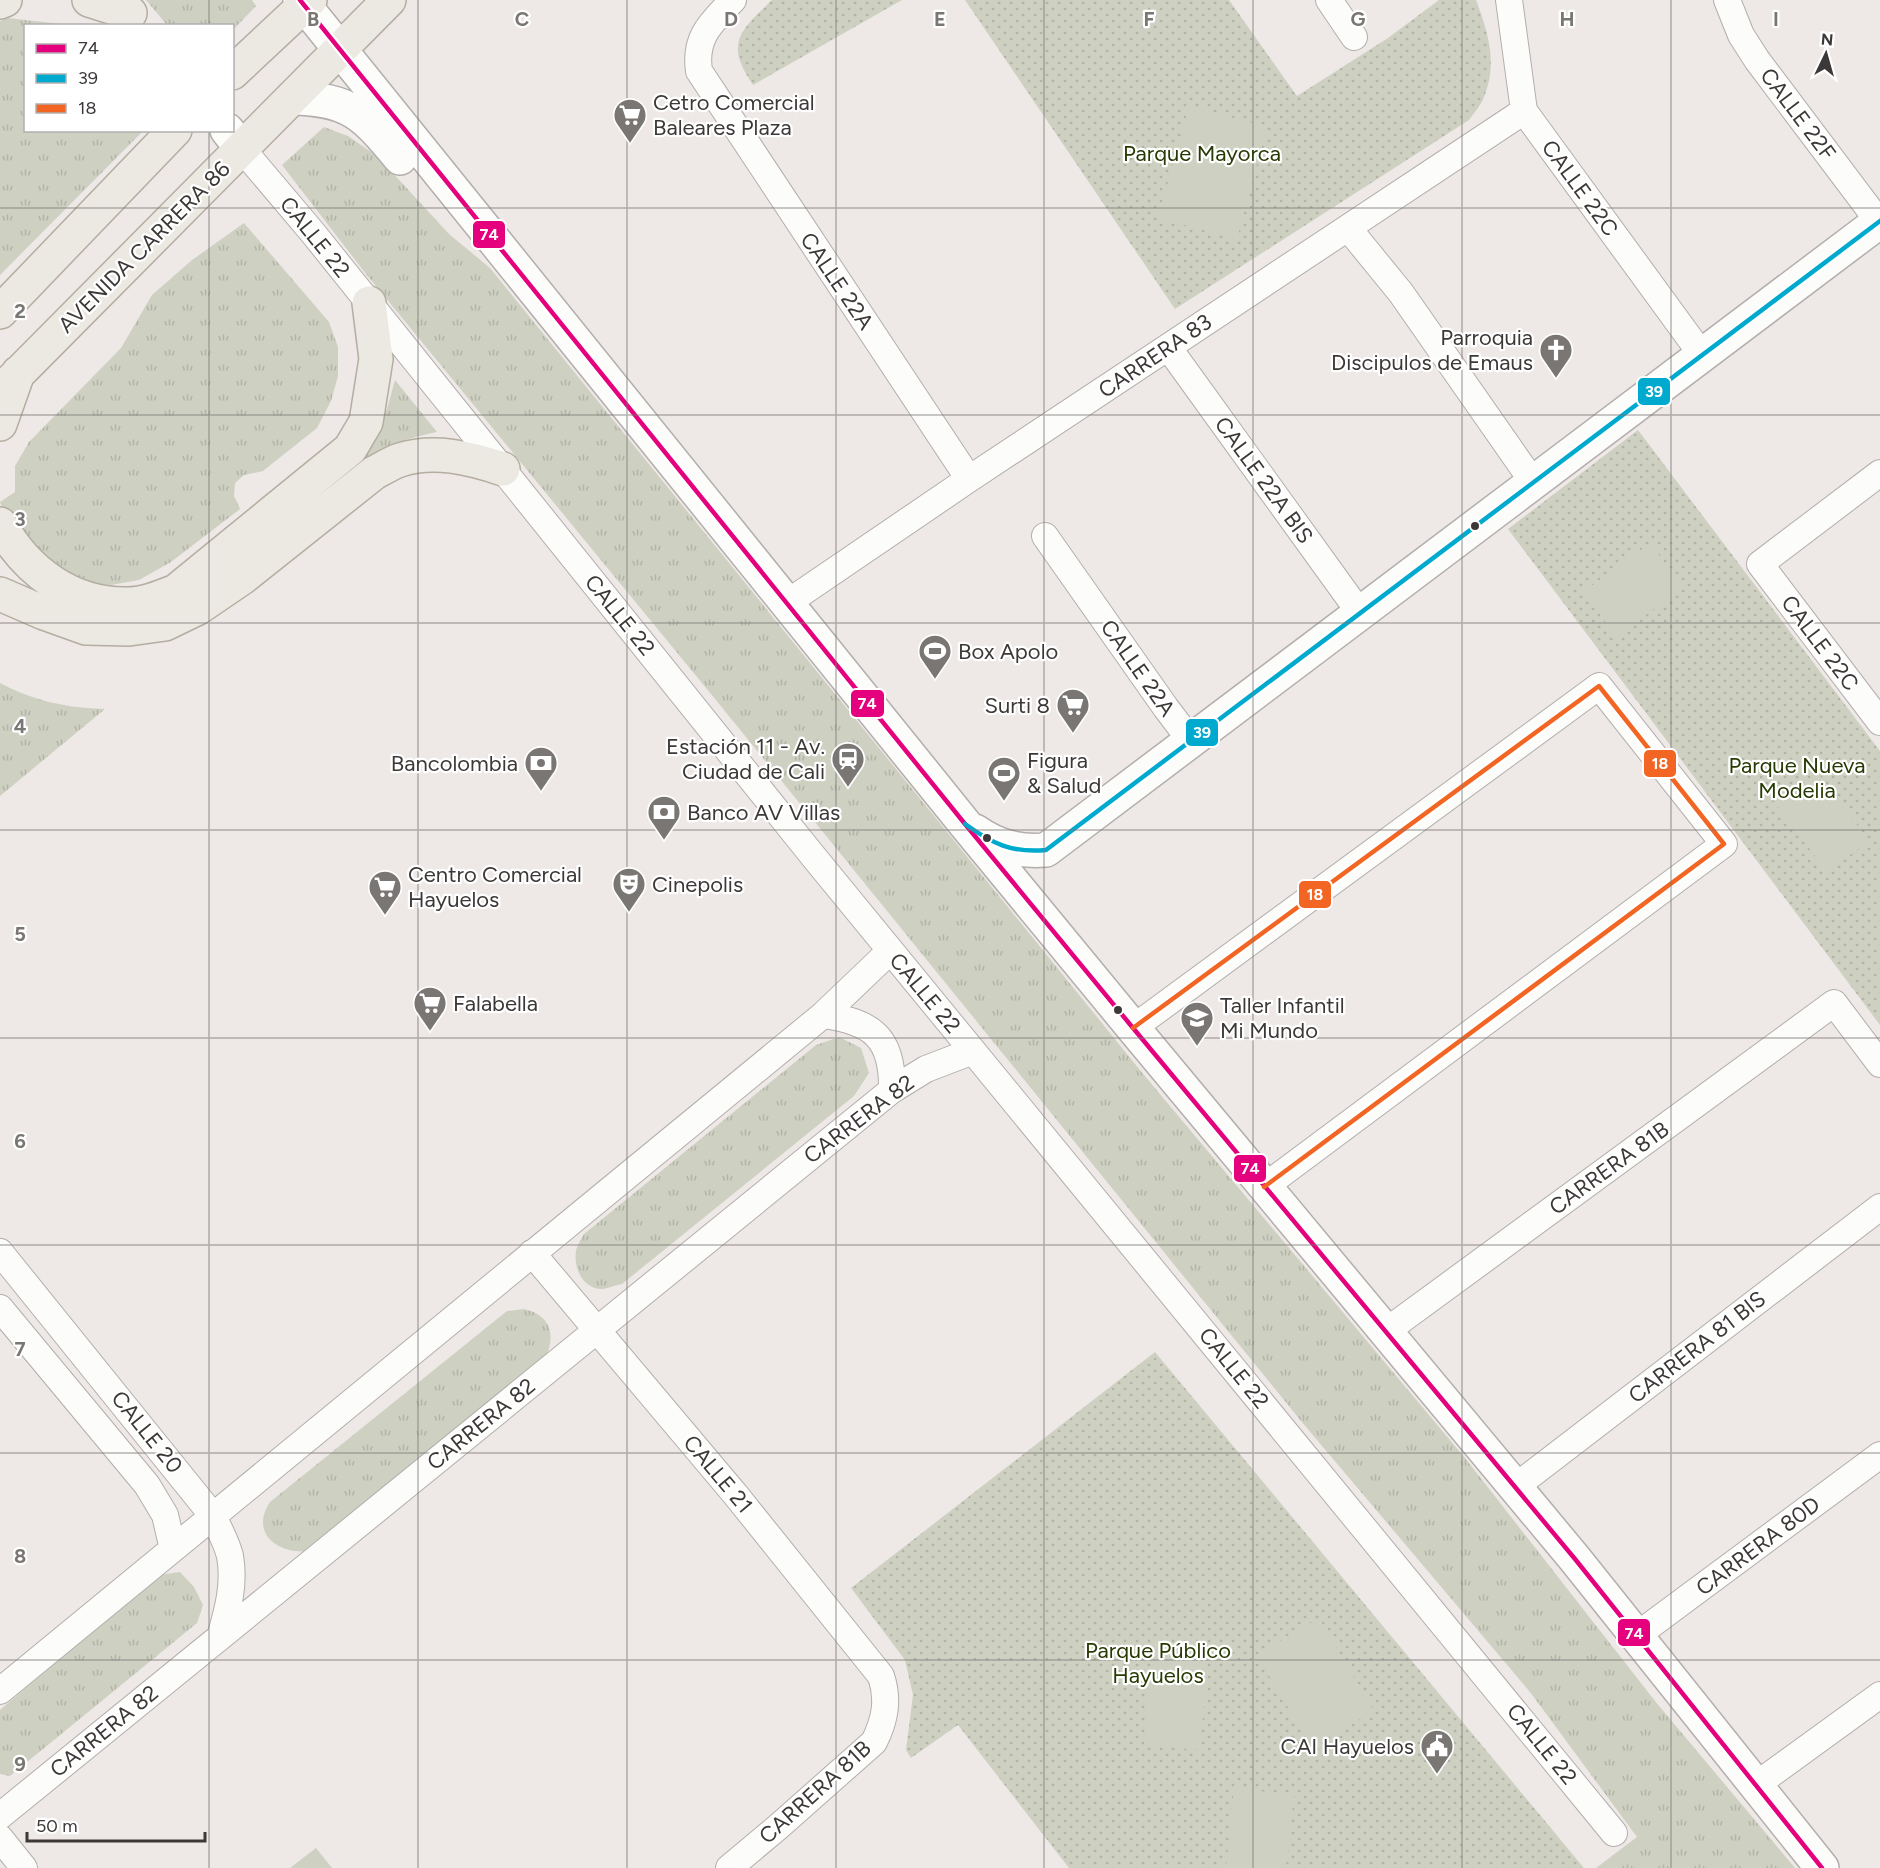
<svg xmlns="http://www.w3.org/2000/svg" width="1880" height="1868" font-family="Figtree,sans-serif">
  <defs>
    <pattern id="grass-tufts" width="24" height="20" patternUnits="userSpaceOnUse" patternTransform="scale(1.5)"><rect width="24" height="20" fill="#ced1c2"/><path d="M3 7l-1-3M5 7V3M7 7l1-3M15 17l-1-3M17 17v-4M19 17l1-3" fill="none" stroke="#b2b4a7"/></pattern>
    <pattern id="park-dots" width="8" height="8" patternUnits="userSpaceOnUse" patternTransform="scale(1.5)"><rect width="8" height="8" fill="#ced1c2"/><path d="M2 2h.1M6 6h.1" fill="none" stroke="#b2b4a7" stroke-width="1.8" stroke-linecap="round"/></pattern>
  </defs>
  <rect width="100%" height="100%" fill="#eee8e6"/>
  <!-- grass -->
  <path fill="url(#grass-tufts)" d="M146 0H252L256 6 233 30 232 26 167 25Z
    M8 18 70 25 26 26V130L143 131 0 275V21Z
    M324 127 348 136 377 156 449 234 490 268 1144 1075 1465 1458 1655 1701 1795 1868H1596L1637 1837 1530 1692 1301 1421 711 694 366 274 282 165Z
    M244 223 329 322 338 347V376L331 401 317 428 263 471 244 475 235 483 234 496 240 509 171 562 139 580 111 585 80 581 57 570 12 530 0 502 15 492V466L29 442 121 348 152 295 192 260Z
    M395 380 437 432C403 439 385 446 356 465L375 438 387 409Z
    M0 683C34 701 67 708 105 709L0 796Z
    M839 1037 861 1048 869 1073 854 1096 622 1284C616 1285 609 1288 603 1289 584 1290 573 1269 576 1251 577 1246 581 1239 584 1234L816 1045Z
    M524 1309C554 1316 556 1339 543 1363L310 1551C279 1555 249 1534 270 1502L507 1311Z
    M180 1572 194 1587 203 1605 197 1623 10 1776 0 1774V1710L159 1575Z"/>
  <!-- park -->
  <path fill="url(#park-dots)" d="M772 0H902L753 85C724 43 740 31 772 0Z
    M965 0H1229L1297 96 1388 38 1439 0H1476C1488 32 1498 63 1484 97 1481 105 1474 113 1469 120L1175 309Z
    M1638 430 1880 751V1025L1508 529Z
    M1155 1352 1584 1868H1069L958 1725 911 1758 906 1750 913 1695 905 1660 851 1588Z"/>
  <!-- pitch -->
  <path fill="#ced1c2" d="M1189 106 1267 127 1237 239 1158 218Z
    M1650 543 1683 587 1617 637 1583 592Z
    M1818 773 1869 841 1827 872 1776 804Z
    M1319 1618 1374 1711 1312 1747 1256 1655Z
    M1152 1642 1209 1647 1200 1750 1144 1745Z
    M1234 1788 1294 1795 1286 1868H1226Z
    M316 1848 332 1868H290Z"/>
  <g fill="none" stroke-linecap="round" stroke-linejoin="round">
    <!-- street casing -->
    <g stroke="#b3aead" stroke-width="28">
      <path id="street" d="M733 0C711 23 694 37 699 71L969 479
        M1329 0 1354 37
        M1509 0 1524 111 1702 355
        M1727 0 1741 35 1757 60 1879 222
        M242 149 313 233 813 856 1614 1833
        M1348 228 1401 293 1533 482
        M1168 347 1360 613
        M1880 473 1760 564 1880 722
        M1045 536 1166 708 1191 741
        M787 603 969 479 1524 111
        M823 1015C872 1022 893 1037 892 1090
        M1133 1028 1599 686 1724 844 1264 1187
        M0 1252 213 1516C219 1529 227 1543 230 1556 235 1584 228 1610 220 1637
        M532 1253 735 1494 881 1676C889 1700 885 1720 874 1742L778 1827 729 1868
        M0 1308 147 1485 165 1515 173 1549
        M1385 1332 1834 1003 1880 1064
        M1515 1487 1880 1207
        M1636 1636 1880 1455
        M0 1691 823 1015 890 951
        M1756 1785 1880 1695
        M0 1816 892 1090 926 1069 973 1051
        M0 1838 24 1868"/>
    </g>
    <!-- secondary casing -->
    <g stroke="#b3aead" stroke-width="36">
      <path id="secondary" d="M300 0 965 824 1133 1028 1575 1559 1822 1868
        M292 98C351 99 364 115 400 158
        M227 130 242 149
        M975 831C998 847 1019 852 1046 850L1880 221"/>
    </g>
    <!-- primary casing -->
    <g stroke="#b4ada1" stroke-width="36">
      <path id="primary" d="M89 0 130 13
        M0 2 5 0
        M232 73 310 0
        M0 312 175 130
        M0 392 389 0
        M0 424 18 373
        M0 524C26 571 71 605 127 604 144 604 161 597 176 591L350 449 366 422 376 359 369 303
        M0 594 44 613 86 628 129 629 165 624 198 608 242 578 374 473C382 469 391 463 400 460 434 449 470 458 503 469"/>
    </g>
    <!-- street -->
    <use href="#street" stroke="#fcfcfb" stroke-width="26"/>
    <!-- secondary -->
    <use href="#secondary" stroke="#fcfcfb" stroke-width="33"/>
    <!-- primary -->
    <use href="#primary" stroke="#ece9e2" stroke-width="33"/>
    <!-- bus-1 casing -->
    <g stroke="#fff" stroke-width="9">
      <path id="bus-1" d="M300 0 965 824 1133 1028 1575 1559 1822 1868"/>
    </g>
    <!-- bus-2 casing -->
    <g stroke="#fff" stroke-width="9">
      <path id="bus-2" d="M965 824C993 844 1011 853 1046 850L1880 221"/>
    </g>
    <!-- bus-3 casing -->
    <g stroke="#fff" stroke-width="9">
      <path id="bus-3" d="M1133 1028 1599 686 1724 844 1264 1187"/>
    </g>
    <!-- bus-1 -->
    <use href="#bus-1" stroke="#e5007d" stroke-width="4.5"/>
    <!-- bus-2 -->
    <use href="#bus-2" stroke="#00a9ce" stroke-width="4.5"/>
    <!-- bus-3 -->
    <use href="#bus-3" stroke="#f26522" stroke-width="4.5"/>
  </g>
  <!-- grid -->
  <path fill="none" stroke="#7a7674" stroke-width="1.5" stroke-opacity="0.55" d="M209 0V26M418 0V1868M627 0V1868M836 0V1868M1044 0V1868M1253 0V1868M1462 0V1868M1671 0V1868M209 130V1868M0 208H1880M0 415H1880M0 623H1880M0 830H1880M0 1038H1880M0 1245H1880M0 1453H1880M0 1660H1880"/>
  <!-- icons -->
  <defs>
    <g id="supermarket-pin" transform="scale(1.725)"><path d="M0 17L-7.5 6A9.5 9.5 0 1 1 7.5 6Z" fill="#7a7674" stroke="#fff"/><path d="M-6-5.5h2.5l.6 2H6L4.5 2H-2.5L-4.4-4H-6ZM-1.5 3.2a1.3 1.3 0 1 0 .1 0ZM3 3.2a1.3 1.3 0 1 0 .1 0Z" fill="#fff"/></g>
    <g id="church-pin" transform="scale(1.725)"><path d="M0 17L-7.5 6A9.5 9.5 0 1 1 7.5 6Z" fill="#7a7674" stroke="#fff"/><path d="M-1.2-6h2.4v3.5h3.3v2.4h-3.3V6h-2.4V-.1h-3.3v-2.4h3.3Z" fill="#fff"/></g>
    <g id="stadium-pin" transform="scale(1.725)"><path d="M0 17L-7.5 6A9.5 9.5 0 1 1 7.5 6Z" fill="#7a7674" stroke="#fff"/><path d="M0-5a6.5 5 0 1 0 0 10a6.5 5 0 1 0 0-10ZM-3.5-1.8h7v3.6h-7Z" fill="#fff"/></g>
    <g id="station-pin" transform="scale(1.725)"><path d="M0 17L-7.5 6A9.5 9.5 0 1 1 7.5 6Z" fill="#7a7674" stroke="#fff"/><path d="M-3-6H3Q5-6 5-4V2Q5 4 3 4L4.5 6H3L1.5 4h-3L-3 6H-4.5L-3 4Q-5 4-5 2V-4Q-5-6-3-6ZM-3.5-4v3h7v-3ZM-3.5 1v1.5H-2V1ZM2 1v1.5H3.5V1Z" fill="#fff"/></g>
    <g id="bank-pin" transform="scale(1.725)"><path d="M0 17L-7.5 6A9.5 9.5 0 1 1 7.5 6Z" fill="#7a7674" stroke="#fff"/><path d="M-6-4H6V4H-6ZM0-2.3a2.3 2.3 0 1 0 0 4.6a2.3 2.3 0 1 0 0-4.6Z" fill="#fff"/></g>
    <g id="theatre-pin" transform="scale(1.725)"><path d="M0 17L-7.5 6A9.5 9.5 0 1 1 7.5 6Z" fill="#7a7674" stroke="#fff"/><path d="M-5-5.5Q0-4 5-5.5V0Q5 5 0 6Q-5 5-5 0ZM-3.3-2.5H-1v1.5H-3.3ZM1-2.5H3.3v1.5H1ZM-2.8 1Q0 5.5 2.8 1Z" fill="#fff"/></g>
    <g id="school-pin" transform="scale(1.725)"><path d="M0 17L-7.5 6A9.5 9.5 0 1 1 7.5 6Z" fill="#7a7674" stroke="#fff"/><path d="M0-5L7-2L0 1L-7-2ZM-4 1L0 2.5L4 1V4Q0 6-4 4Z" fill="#fff"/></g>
    <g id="civic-pin" transform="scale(1.725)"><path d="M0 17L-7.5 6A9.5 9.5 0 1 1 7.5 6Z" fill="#7a7674" stroke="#fff"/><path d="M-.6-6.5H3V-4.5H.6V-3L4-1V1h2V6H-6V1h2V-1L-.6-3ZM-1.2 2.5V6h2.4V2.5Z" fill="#fff"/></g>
  </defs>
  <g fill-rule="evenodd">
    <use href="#supermarket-pin" x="630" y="115"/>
    <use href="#church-pin" x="1556" y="350"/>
    <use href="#stadium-pin" x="935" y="651"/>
    <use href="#supermarket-pin" x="1073" y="705"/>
    <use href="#station-pin" x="848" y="759"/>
    <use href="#bank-pin" x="541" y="763"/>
    <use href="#stadium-pin" x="1004" y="773"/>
    <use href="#bank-pin" x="664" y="812"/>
    <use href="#theatre-pin" x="629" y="884"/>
    <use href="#supermarket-pin" x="385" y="887"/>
    <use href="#supermarket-pin" x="430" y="1003"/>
    <use href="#school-pin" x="1197" y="1018"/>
    <use href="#civic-pin" x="1437" y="1746"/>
  </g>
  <!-- markers -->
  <g fill="#3c3837" stroke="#fff" stroke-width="2">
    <circle cx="1475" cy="526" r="5"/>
    <circle cx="987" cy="838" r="5"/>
    <circle cx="1118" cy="1010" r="5"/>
  </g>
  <g text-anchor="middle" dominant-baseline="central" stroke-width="4.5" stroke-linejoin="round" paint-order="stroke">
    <!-- poi labels -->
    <g font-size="22" fill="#3c3837" stroke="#fff" text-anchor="start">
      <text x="653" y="102">Cetro Comercial<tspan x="653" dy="25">Baleares Plaza</tspan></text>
      <text x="1533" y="337" text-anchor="end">Parroquia<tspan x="1533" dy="25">Discipulos de Emaus</tspan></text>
      <text x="958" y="651">Box Apolo</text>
      <text x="1050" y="705" text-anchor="end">Surti 8</text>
      <text x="825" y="746" text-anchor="end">Estación 11 - Av.<tspan x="825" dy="25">Ciudad de Cali</tspan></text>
      <text x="1027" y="760">Figura<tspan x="1027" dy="25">&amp; Salud</tspan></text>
      <text x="518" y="763" text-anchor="end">Bancolombia</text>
      <text x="687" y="812">Banco AV Villas</text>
      <text x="408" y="874">Centro Comercial<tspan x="408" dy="25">Hayuelos</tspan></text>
      <text x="652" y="884">Cinepolis</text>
      <text x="453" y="1003">Falabella</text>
      <text x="1220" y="1005">Taller Infantil<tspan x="1220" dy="25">Mi Mundo</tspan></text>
      <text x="1414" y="1746" text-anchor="end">CAI Hayuelos</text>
    </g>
    <!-- street labels -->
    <g font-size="22" fill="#3c3837" stroke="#fff">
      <text transform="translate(1798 114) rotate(53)">CALLE 22F</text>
      <text transform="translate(1580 188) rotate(54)">CALLE 22C</text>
      <text transform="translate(315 237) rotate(51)">CALLE 22</text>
      <text transform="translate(144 247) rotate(-45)">AVENIDA CARRERA 86</text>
      <text transform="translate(837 281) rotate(56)">CALLE 22A</text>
      <text transform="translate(1155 356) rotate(-34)">CARRERA 83</text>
      <text transform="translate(1264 480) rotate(54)">CALLE 22A BIS</text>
      <text transform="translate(620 615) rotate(51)">CALLE 22</text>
      <text transform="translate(1820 643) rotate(53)">CALLE 22C</text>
      <text transform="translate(1138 668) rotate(55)">CALLE 22A</text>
      <text transform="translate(925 993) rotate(50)">CALLE 22</text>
      <text transform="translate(859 1119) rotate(-37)">CARRERA 82</text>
      <text transform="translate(1609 1168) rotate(-36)">CARRERA 81B</text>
      <text transform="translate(1697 1347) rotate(-38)">CARRERA 81 BIS</text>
      <text transform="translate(1234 1368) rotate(51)">CALLE 22</text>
      <text transform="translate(481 1424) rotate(-39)">CARRERA 82</text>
      <text transform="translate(147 1432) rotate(51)">CALLE 20</text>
      <text transform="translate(718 1474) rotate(50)">CALLE 21</text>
      <text transform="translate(1758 1546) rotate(-37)">CARRERA 80D</text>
      <text transform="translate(104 1731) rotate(-39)">CARRERA 82</text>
      <text transform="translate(1542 1744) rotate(51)">CALLE 22</text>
      <text transform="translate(815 1792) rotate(-42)">CARRERA 81B</text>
    </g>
    <!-- park labels -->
    <g font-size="22" fill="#283a04" stroke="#fff">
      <text x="1202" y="153">Parque Mayorca</text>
      <text x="1797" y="765">Parque Nueva<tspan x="1797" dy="25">Modelia</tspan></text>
      <text x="1158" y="1650">Parque Público<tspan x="1158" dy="25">Hayuelos</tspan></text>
    </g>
  </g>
  <g font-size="20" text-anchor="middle" font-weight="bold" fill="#7a7674" stroke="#fff" stroke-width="4.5" stroke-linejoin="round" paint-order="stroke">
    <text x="313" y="26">B</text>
    <text x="522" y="26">C</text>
    <text x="731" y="26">D</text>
    <text x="940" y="26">E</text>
    <text x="1149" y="26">F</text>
    <text x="1358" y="26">G</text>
    <text x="1567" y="26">H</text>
    <text x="1776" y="26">I</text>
    <text x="20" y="318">2</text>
    <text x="20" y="526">3</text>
    <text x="20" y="733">4</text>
    <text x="20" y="941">5</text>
    <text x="20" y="1148">6</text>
    <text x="20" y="1356">7</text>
    <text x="20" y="1563">8</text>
    <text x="20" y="1771">9</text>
  </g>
  <g stroke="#fff" stroke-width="2">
    <rect x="472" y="220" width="34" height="29" rx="6" fill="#e5007d"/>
    <rect x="1637" y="377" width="34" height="29" rx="6" fill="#00a9ce"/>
    <rect x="850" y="689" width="35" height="29" rx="6" fill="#e5007d"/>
    <rect x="1185" y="718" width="34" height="29" rx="6" fill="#00a9ce"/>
    <rect x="1643" y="749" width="34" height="29" rx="6" fill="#f26522"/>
    <rect x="1298" y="880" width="34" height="29" rx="6" fill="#f26522"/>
    <rect x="1233" y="1154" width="34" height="29" rx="6" fill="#e5007d"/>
    <rect x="1617" y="1618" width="34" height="29" rx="6" fill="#e5007d"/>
  </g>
  <g font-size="16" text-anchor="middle" font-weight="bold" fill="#fff">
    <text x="489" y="240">74</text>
    <text x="1654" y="397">39</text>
    <text x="867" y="709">74</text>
    <text x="1202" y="738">39</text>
    <text x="1660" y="769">18</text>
    <text x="1315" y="900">18</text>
    <text x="1250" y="1174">74</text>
    <text x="1634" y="1639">74</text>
  </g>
  <!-- legend -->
  <rect x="24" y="24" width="210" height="108" fill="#ffffff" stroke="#b1afaf" stroke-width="1.5"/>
  <rect x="36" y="44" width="30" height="9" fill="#e5007d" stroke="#b1afaf" stroke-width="1.5"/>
  <text x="78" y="54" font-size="18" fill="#3c3837">74</text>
  <rect x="36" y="74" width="30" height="9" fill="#00a9ce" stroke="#b1afaf" stroke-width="1.5"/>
  <text x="78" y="84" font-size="18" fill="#3c3837">39</text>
  <rect x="36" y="104" width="30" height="9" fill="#f26522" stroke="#b1afaf" stroke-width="1.5"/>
  <text x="78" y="114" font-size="18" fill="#3c3837">18</text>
  <!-- north arrow -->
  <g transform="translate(1826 54) rotate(5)" stroke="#ffffff" stroke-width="4.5" paint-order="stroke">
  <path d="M0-4.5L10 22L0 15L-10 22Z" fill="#3c3837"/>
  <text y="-9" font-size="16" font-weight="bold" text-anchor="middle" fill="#3c3837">N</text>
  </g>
  <!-- scale -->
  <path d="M27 1832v9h178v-9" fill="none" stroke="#3c3837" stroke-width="3"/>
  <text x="36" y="1832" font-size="18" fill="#3c3837" stroke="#ffffff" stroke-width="4.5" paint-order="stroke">50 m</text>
</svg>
